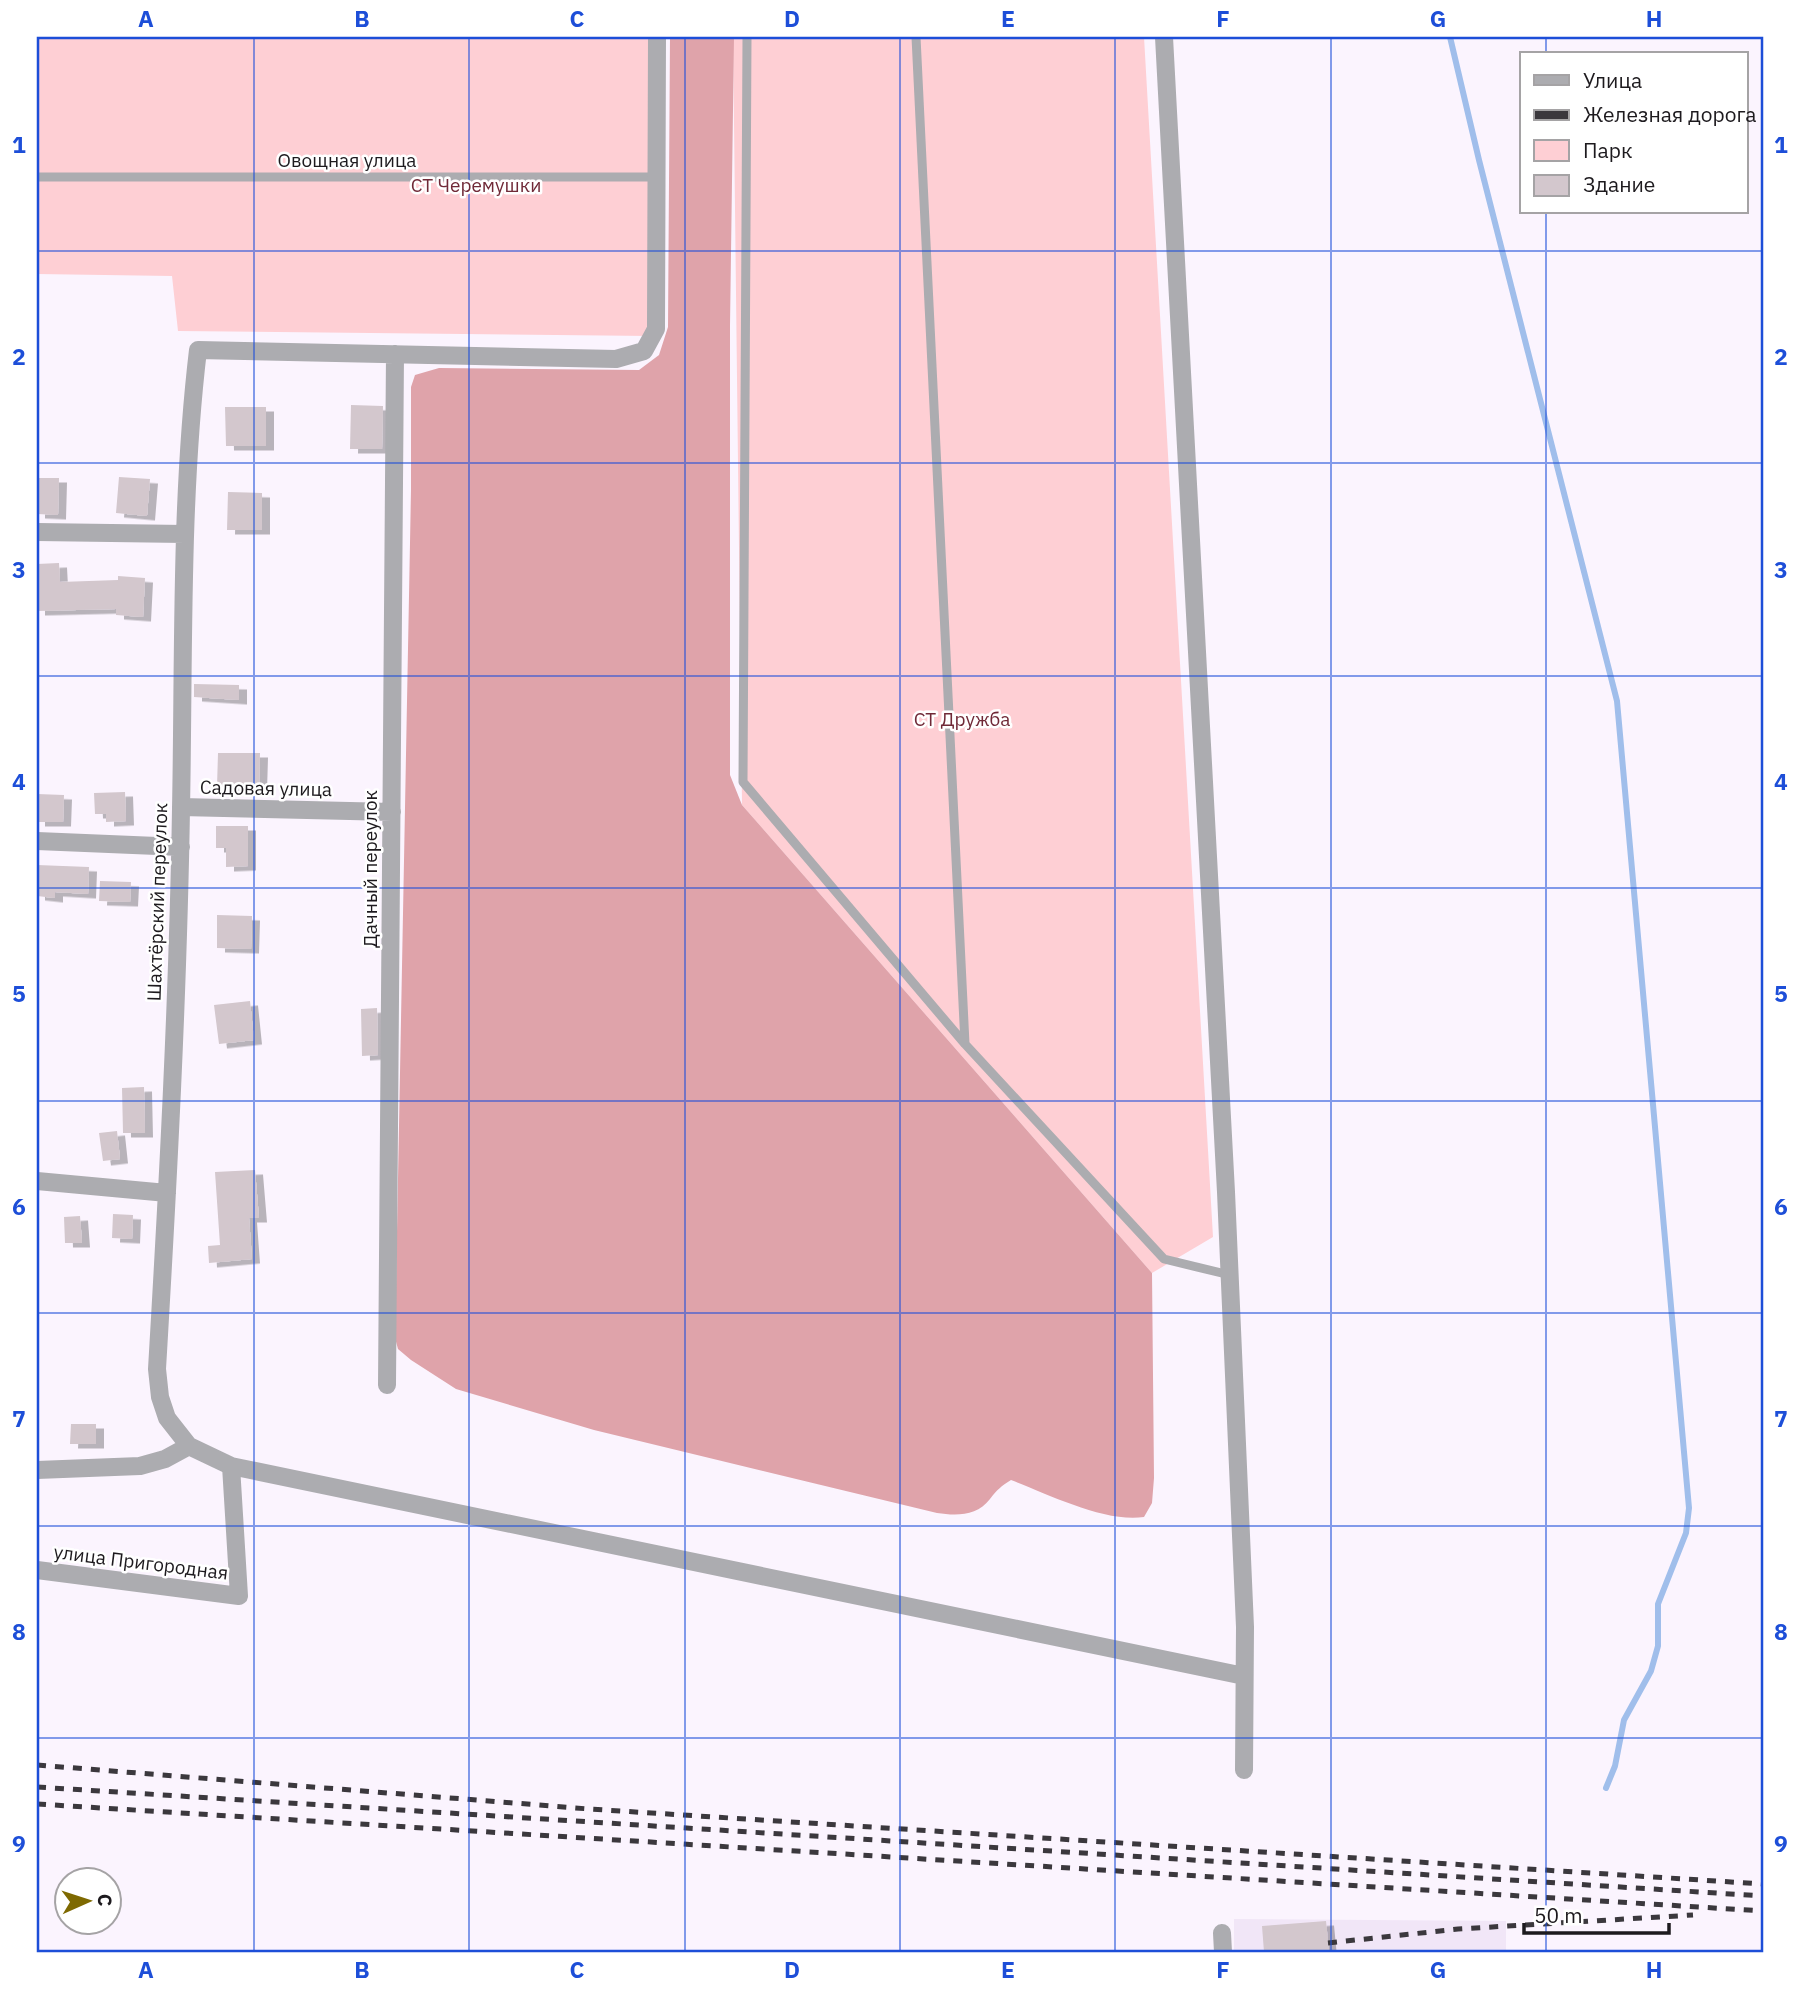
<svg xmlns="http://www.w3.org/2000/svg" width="1800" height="1989" font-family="'IBM Plex Sans',sans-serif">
  <defs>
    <filter id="shadow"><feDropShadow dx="8" dy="4.5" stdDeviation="0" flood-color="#0004"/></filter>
  </defs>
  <rect width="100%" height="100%" fill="#fbf4fe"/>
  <!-- built -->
  <path fill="#f1e6f7" d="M1234 1919 1506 1921V1952H1234Z"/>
  <!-- green -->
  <path fill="#fecfd4" d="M37 37H652L651 336 178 331 172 276 37 274Z
    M733 37H1144L1213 1237 1152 1273 742 805Z"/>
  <!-- forest -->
  <path fill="#dfa3aa" d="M670 37H734L730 326V775L742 805 1152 1273 1154 1478 1152 1503 1144 1517C1105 1523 1048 1494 1011 1480 1001 1486 997 1490 990 1499 977 1516 957 1516 937 1513L594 1430 456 1389 411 1360 398 1349 395 1338 411 490V387L415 375 439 368 639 370 659 355 668 327Z"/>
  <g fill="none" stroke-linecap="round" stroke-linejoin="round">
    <!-- stream -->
    <path stroke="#a0beeb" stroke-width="6" d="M1450 37 1479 160 1617 701 1689 1508 1686 1533 1658 1604V1646L1651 1671 1624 1720 1615 1766 1606 1788"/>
  </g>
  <!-- building -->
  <path fill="#d3c7cd" filter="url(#shadow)" d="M351 405 383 406 382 449H350Z
    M225 407H266V446H226Z
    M119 477 150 479 147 516 116 513Z
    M37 478H59L58 515 37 514Z
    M228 492 262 493V530H227Z
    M59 563 60 582 118 580V576L145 578 143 617 116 615V609L37 611V564Z
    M194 684 239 685V700L194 697Z
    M218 753H260L259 787H217Z
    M125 792 126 821 106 822V814H95L94 793Z
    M37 794 64 795 63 822H37Z
    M216 826H248V866L226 867V848H216Z
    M37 865 89 867 88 894 55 892V898L37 896Z
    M100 881 131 882 130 902 99 901Z
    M217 915 252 916 251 949 217 948Z
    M250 1001 254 1040 219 1044 214 1005Z
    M377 1008 378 1055 362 1056 361 1009Z
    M144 1087 145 1133H123L122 1088Z
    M117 1131 120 1159 103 1161 99 1133Z
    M255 1170 259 1218H249L252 1259 209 1263 208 1246 220 1245 215 1172Z
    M113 1214 133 1215 132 1239 112 1238Z
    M80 1216 82 1243H65L64 1217Z
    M71 1424H96V1444H70Z
    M1326 1921 1329 1952H1264L1262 1926Z"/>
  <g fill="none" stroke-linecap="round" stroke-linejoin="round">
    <!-- service -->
    <path stroke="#acacb0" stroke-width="9" d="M747 37 743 782 965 1044 1164 1259 1230 1275
      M916 37 965 1044
      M37 177H657"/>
    <!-- minor -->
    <path stroke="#acacb0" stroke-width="18" d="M657 37 656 329 644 351 616 359 198 350C180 502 184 656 181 809 178 996 168 1183 157 1369L160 1397 167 1418 189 1446 231 1466 1244 1676
      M1164 37 1226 1192 1245 1627 1244 1770
      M37 532 185 534
      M181 807 392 812
      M37 841 181 847
      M37 1181 167 1193
      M387 1385 395 354
      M37 1470 140 1466 165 1459 189 1446
      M37 1570 239 1596 231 1466
      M1222 1933 1223 1952"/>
    <!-- rail -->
    <path stroke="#3b383d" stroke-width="5" stroke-dasharray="9 9" stroke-linecap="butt" d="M37 1765 589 1809 1763 1884
      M37 1787 1763 1896
      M37 1804 1763 1911
      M1328 1943 1458 1929 1693 1915"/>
  </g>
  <!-- grid -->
  <path fill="none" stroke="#1d4ed8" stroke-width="2" stroke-opacity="0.55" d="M254 37V1952M469 37V1952M685 37V1952M900 37V1952M1115 37V1952M1331 37V1952M1546 37V54M1546 212V1952M37 251H1763M37 463H1763M37 676H1763M37 888H1763M37 1101H1763M37 1313H1763M37 1526H1763M37 1738H1763"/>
  <g text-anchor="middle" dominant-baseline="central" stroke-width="5" stroke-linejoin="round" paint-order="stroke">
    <!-- street labels -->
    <g font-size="19" fill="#1d1a1e" stroke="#fff">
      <text x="347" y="160">Овощная улица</text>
      <text transform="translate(266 788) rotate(1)">Садовая улица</text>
      <text transform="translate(370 869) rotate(-90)">Дачный переулок</text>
      <text transform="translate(157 902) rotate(-88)">Шахтёрский переулок</text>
      <text transform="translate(141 1562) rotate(7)">улица Пригородная</text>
    </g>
    <!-- park labels -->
    <g font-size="19" fill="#702937" stroke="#fff">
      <text x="476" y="185">СТ Черемушки</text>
      <text x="962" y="719">СТ Дружба</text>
    </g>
  </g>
  <!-- border -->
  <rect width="1800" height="1989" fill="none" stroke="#ffffff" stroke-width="77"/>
  <!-- legend -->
  <rect x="1520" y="52" width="228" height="161" fill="#ffffff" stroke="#a5a3a5" stroke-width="2"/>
  <rect x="1534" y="75" width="35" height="10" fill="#acacb0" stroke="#a5a3a5" stroke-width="2"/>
  <text x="1583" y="88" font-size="21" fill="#1d1a1e">Улица</text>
  <rect x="1534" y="110" width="35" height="10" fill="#3b383d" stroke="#a5a3a5" stroke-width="2"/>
  <text x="1583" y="122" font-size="21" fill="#1d1a1e">Железная дорога</text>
  <rect x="1534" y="140" width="35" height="21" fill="#fecfd4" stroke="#a5a3a5" stroke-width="2"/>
  <text x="1583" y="158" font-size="21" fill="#1d1a1e">Парк</text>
  <rect x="1534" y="175" width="35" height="21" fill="#d3c7cd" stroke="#a5a3a5" stroke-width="2"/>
  <text x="1583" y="192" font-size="21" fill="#1d1a1e">Здание</text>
  <!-- north arrow -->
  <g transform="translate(88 1901) rotate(87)"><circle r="33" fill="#ffffff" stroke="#a5a3a5" stroke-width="2"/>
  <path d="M0-5L12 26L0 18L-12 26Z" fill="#7e6901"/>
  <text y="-10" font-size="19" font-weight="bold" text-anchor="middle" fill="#1d1a1e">С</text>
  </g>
  <!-- scale -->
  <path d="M1524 1923v10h145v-10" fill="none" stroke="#1d1a1e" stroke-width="3.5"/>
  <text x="1534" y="1923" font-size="21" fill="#1d1a1e" stroke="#ffffff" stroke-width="5" paint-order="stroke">50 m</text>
  <rect x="38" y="38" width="1724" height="1913" fill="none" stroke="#1d4ed8" stroke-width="2.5"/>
  <g font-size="23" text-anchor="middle" font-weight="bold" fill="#1d4ed8">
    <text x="146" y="27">A</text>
    <text x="362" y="27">B</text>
    <text x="577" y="27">C</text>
    <text x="792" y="27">D</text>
    <text x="1008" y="27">E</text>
    <text x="1223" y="27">F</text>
    <text x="1438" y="27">G</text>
    <text x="1654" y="27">H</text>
    <text x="19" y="153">1</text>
    <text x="1781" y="153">1</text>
    <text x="19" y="365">2</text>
    <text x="1781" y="365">2</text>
    <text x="19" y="578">3</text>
    <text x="1781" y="578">3</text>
    <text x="19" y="790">4</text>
    <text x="1781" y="790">4</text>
    <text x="19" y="1002">5</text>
    <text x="1781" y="1002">5</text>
    <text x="19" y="1215">6</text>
    <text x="1781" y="1215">6</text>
    <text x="19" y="1427">7</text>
    <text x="1781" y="1427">7</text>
    <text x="19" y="1640">8</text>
    <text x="1781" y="1640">8</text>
    <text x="19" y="1852">9</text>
    <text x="1781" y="1852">9</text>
    <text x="146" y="1978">A</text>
    <text x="362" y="1978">B</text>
    <text x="577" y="1978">C</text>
    <text x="792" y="1978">D</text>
    <text x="1008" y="1978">E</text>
    <text x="1223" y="1978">F</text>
    <text x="1438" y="1978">G</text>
    <text x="1654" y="1978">H</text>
  </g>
</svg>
